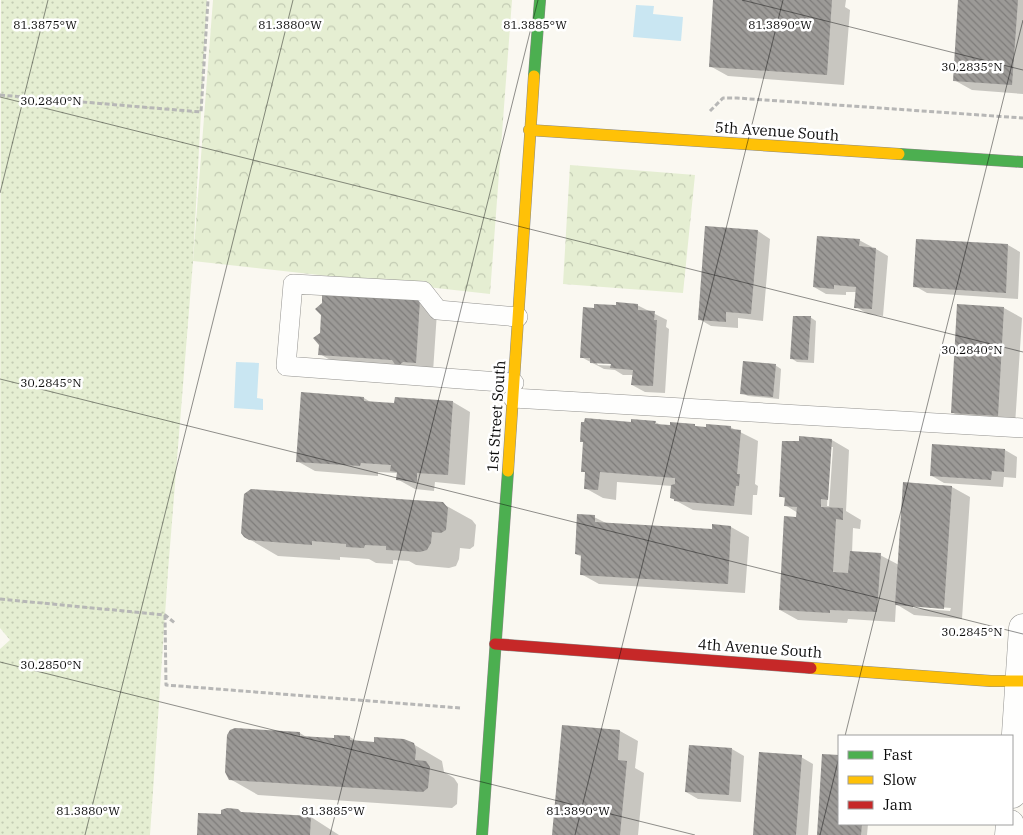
<svg xmlns="http://www.w3.org/2000/svg" width="1023" height="835" font-family="'IBM Plex Serif',serif">
  <defs>
    <pattern id="grass-dots" width="8" height="8" patternUnits="userSpaceOnUse" patternTransform="scale(1.25)"><rect width="8" height="8" fill="#e5eed2"/><path d="M2 2h.1M6 6h.1" fill="none" stroke="#c3cbb3" stroke-width="1.8" stroke-linecap="round"/></pattern>
    <pattern id="park-crowns" width="20" height="18" patternUnits="userSpaceOnUse" patternTransform="scale(1.25)"><rect width="20" height="18" fill="#e5eed2"/><path d="M2 6a3 3 0 1 1 6 0M12 15a3 3 0 1 1 6 0" fill="none" stroke="#c3cbb3"/></pattern>
    <pattern id="building-back-hatch" width="6" height="6" patternUnits="userSpaceOnUse" patternTransform="scale(1.25)"><rect width="6" height="6" fill="#9c9a97"/><path d="M-1 5l2 2M0 0l6 6M5-1l2 2" fill="none" stroke="#7e7c7a"/></pattern>
  </defs>
  <rect width="100%" height="100%" fill="#faf8f1"/>
  <!-- grass -->
  <path fill="url(#grass-dots)" d="M1 0H207L193 261 168 571 150 835H0V649L10 640 0 628Z"/>
  <!-- park -->
  <path fill="url(#park-crowns)" d="M213 0H512L490 294 193 261Z
    M570 165 695 175 683 293 563 284Z"/>
  <!-- water -->
  <path fill="#c9e6f2" d="M636 5 654 6 653 14 683 17 681 41 633 37Z
    M236 362 259 363 257 398 263 399V410L234 408Z"/>
  <!-- shadow -->
  <path fill="#0003" fill-rule="evenodd" d="M715 0H846L845 7 850 10 844 85 728 76 710 66Z
    M959 0H1023V94L972 90 954 80Z
    M758 231 770 239 763 321 738 318V328L711 326 699 319Z
    M859 240 872 247 871 249H876L888 256 883 316 868 314 856 307 857 292H846V295L826 294 814 287Z
    M917 240 1008 245 1020 252 1018 299 927 293 915 286Z
    M420 301 437 312 433 372 337 364 320 354Z
    M637 305 667 320 666 327 669 329 665 393 645 392 632 385 633 375H623L615 370 604 369 581 357ZM596 362 617 363V366L598 365Z
    M958 306 1004 308 1022 318 1015 425 969 423 952 412Z
    M810 317 816 321 814 363 797 362 791 358Z
    M775 365 781 369 779 399 748 396 742 393Z
    M364 398 372 403 395 404 453 402 470 412 465 485 435 482 434 491 415 489 397 479V473L378 472V476L315 471 297 461Z
    M655 422 661 425H694L699 428 730 427 758 441 755 484 758 486 757 495H753L752 515 693 510 671 498 672 486 617 482 616 500 603 498 585 488 586 473 582 471 632 423Z
    M832 440 849 450 846 511 861 520 860 529 853 528 852 553 880 555 899 565 905 484 952 487 970 497 962 619 914 615 896 604 895 622 848 619 847 623 798 620 780 610 798 513 785 505 786 499 780 496ZM830 447H833L829 506H827ZM913 605 951 608 950 611 913 608Z
    M1005 450 1017 457 1016 478 1004 477 1003 487 944 483 932 476Z
    M443 504 472 520 476 525 474 546 470 549 460 548 459 559 456 566 449 568 416 565 409 561 393 560V564L376 563 369 559 340 557V560L278 556 244 536Z
    M594 517 608 524 713 531V526L731 527 749 537 745 593 599 584 581 574 582 557 576 554Z
    M620 731 638 741 635 768 644 773 638 835H553Z
    M300 733 308 738 335 739 350 737 358 742 413 744 442 761 444 772 454 778 458 784 457 804 452 808 258 795 230 779Z
    M732 749 744 756 741 802 698 799 686 792Z
    M823 755 839 756V824H868L867 835H818Z
    M801 757 813 764 808 835H754Z
    M243 813 311 817 339 835H198L222 815Z"/>
  <!-- building -->
  <path fill="url(#building-back-hatch)" d="M713 0H832L827 75 709 67Z
    M958 0H1018L1012 85 953 81Z
    M705 226 758 230 751 314 726 312V322L698 320Z
    M817 236 860 239 859 246 876 248 872 309 854 308 856 287 834 285V289L813 287Z
    M916 239 1008 244 1006 293 913 287Z
    M322 292 420 300 416 363 403 362 397 367 392 360 318 355 319 345 313 338 320 333 321 315 315 309 322 303Z
    M616 302 638 304V310L655 311 654 320H657L653 386 631 385 633 370 610 368 611 364 590 363V358H580L583 307 594 308V304L616 305Z
    M957 304 1004 307 998 416 951 413Z
    M793 316H811L808 360 790 359Z
    M743 361 776 364 773 397 740 394Z
    M301 392 364 397V401L394 403 395 397 453 401 448 475 417 473V482L396 480 397 472 390 471 391 465 361 463 360 466 296 462Z
    M585 418 631 422V419L656 421 655 424 670 425V422L695 424V426L706 427V424L731 426V429L741 430 737 474H740L739 486H736L734 506 674 501V499L670 498 671 485 675 484V478L600 472 598 490 584 489 585 472H581L583 442H580L581 422H584Z
    M799 436 832 439 828 500 821 499V507L843 508V520L836 519 833 572 848 573 850 551 881 553 877 612 830 610V613L779 610 784 516 796 517 797 507 784 506 785 497H779L782 441H799Z
    M932 444 1005 449 1004 472 992 471 991 480 930 476Z
    M903 482 952 486 944 609 895 605Z
    M251 489 443 502 448 508 446 530 441 533 432 532 431 543 427 550 420 552 386 550V546L365 545 364 548 346 547V544L312 541V545L249 540 244 537 241 533 244 494Z
    M577 514 595 515V522L712 529V524L731 526 728 584 580 575 581 555 575 554Z
    M562 725 620 730 618 760 627 761 620 835H552Z
    M235 728 300 732V736L334 738V735L350 736V740L374 742V737L404 739 414 743 416 750 415 760 426 761 430 767 428 788 423 792 229 780 225 772 227 735 230 730Z
    M689 745 732 748 729 795 685 792Z
    M759 752 802 755 796 835H753Z
    M822 754 839 755V824H862L861 835H817Z
    M227 808 238 809 241 812 311 816 310 835H197L198 813 221 814V810Z"/>
  <g fill="none" stroke-linecap="round" stroke-linejoin="round">
    <!-- lane casing -->
    <g stroke="#93928f" stroke-width="20">
      <path id="lane" d="M514 383 286 366 293 284 423 291 438 310 518 317
        M513 398 1023 428"/>
    </g>
    <!-- street casing -->
    <g stroke="#93928f" stroke-width="29">
      <path id="street" d="M1012 794 1023 628
        M1009 835 1010 824"/>
    </g>
    <!-- fast casing -->
    <g stroke="#8a8986" stroke-width="12">
      <path id="fast" d="M534 76 540 0
        M899 154 1023 162
        M482 835 508 471"/>
    </g>
    <!-- slow casing -->
    <g stroke="#8a8986" stroke-width="12">
      <path id="slow" d="M529 130 899 154
        M508 471 534 76
        M811 668 991 681H1023"/>
    </g>
    <!-- jam casing -->
    <g stroke="#8a8986" stroke-width="12">
      <path id="jam" d="M495 644 811 668"/>
    </g>
    <!-- path -->
    <path stroke="#b7b7b6" stroke-width="3" stroke-dasharray="5 2.5" stroke-linecap="butt" d="M0 95 201 112 208 0
      M710 111 723 98H737L1023 118
      M0 599 165 615 176 624
      M165 615 166 685 460 708"/>
    <!-- lane -->
    <use href="#lane" stroke="#fefefd" stroke-width="19"/>
    <!-- street -->
    <use href="#street" stroke="#fefefd" stroke-width="28"/>
    <!-- fast -->
    <use href="#fast" stroke="#4caf50" stroke-width="11"/>
    <!-- slow -->
    <use href="#slow" stroke="#ffc107" stroke-width="11"/>
    <!-- jam -->
    <use href="#jam" stroke="#c62828" stroke-width="11"/>
  </g>
  <!-- ticks -->
  <path fill="none" stroke="#0c0c0c" stroke-width="1" stroke-opacity="0.45" d="M742 0 1023 70M0 97 1023 352M0 193 48 0M0 379 1023 634M0 662 695 835M845 736 1023 20M85 835 293 0M330 835 538 0M575 835 783 0M820 835 839 757"/>
  <g text-anchor="middle" dominant-baseline="central" stroke-width="5" stroke-linejoin="round" paint-order="stroke">
    <!-- street labels -->
    <g font-size="15" fill="#0c0c0c" stroke="#fff">
      <text transform="translate(777 131) rotate(4)">5th Avenue South</text>
      <text transform="translate(496 416) rotate(-86)">1st Street South</text>
      <text transform="translate(760 648) rotate(4)">4th Avenue South</text>
    </g>
  </g>
  <g font-size="12" text-anchor="middle" fill="#0c0c0c" stroke="#fff" stroke-width="5" stroke-linejoin="round" paint-order="stroke">
    <text x="45" y="29">81.3875°W</text>
    <text x="290" y="29">81.3880°W</text>
    <text x="535" y="29">81.3885°W</text>
    <text x="780" y="29">81.3890°W</text>
    <text x="972" y="71">30.2835°N</text>
    <text x="51" y="105">30.2840°N</text>
    <text x="972" y="354">30.2840°N</text>
    <text x="51" y="387">30.2845°N</text>
    <text x="972" y="636">30.2845°N</text>
    <text x="51" y="669">30.2850°N</text>
    <text x="88" y="815">81.3880°W</text>
    <text x="333" y="815">81.3885°W</text>
    <text x="578" y="815">81.3890°W</text>
  </g>
  <!-- legend -->
  <rect x="838" y="735" width="175" height="90" fill="#ffffff" stroke="#9e9e9e"/>
  <rect x="848" y="751" width="25" height="8" fill="#4caf50" stroke="#9e9e9e"/>
  <text x="883" y="760" font-size="15" fill="#0c0c0c">Fast</text>
  <rect x="848" y="776" width="25" height="8" fill="#ffc107" stroke="#9e9e9e"/>
  <text x="883" y="785" font-size="15" fill="#0c0c0c">Slow</text>
  <rect x="848" y="801" width="25" height="8" fill="#c62828" stroke="#9e9e9e"/>
  <text x="883" y="810" font-size="15" fill="#0c0c0c">Jam</text>
</svg>
